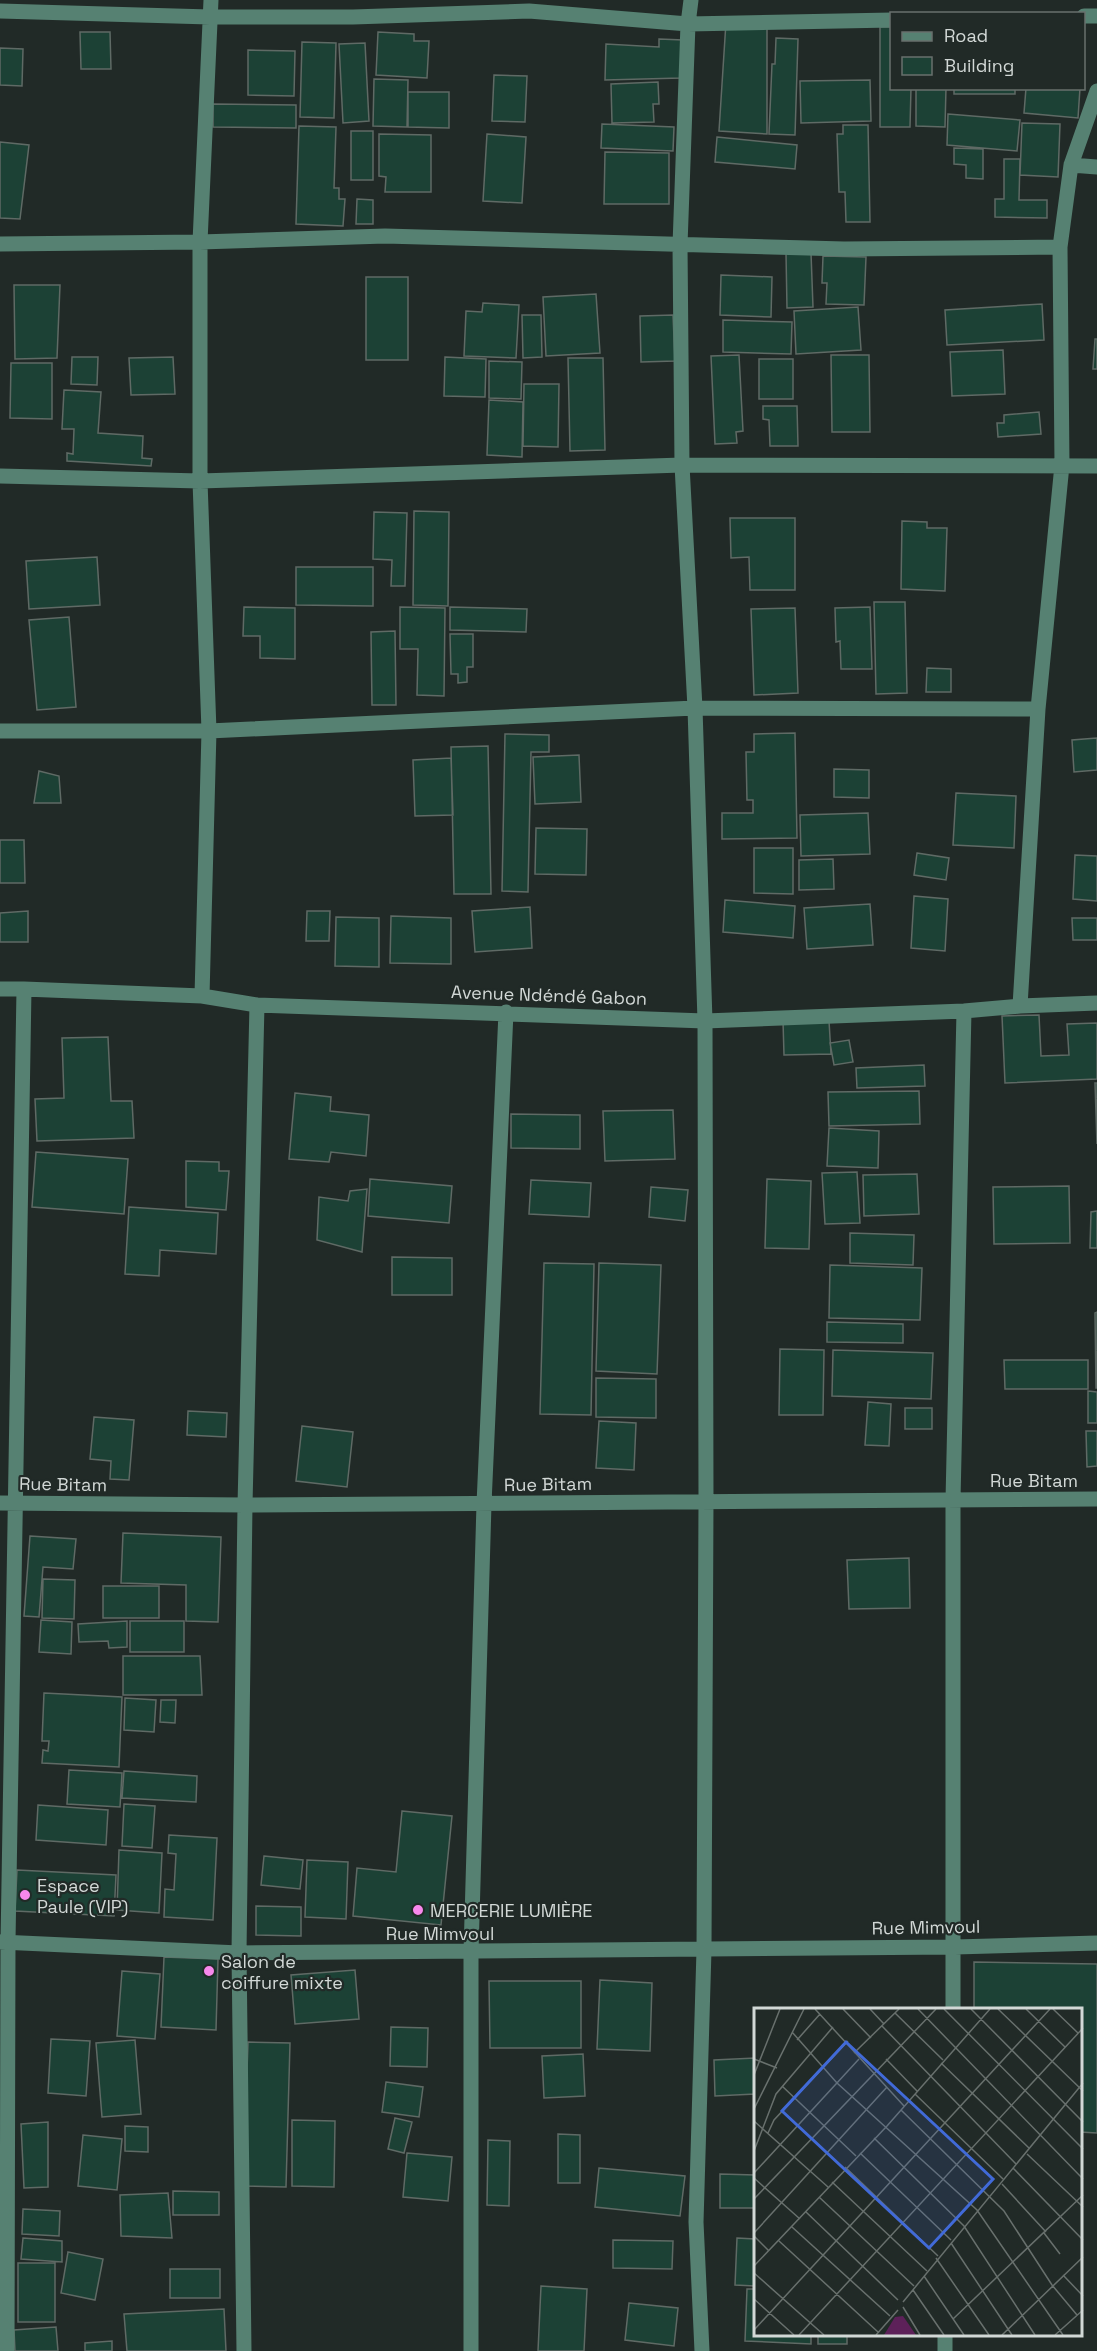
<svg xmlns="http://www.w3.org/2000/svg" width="1097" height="2351" font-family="'Space Grotesk',sans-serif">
  <rect width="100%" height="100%" fill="#212a27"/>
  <!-- building -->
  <path fill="#1c4135" stroke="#5f6a65" stroke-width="1.5" d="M767 21V134L719 131 726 22Z
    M880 27H892V88H911L910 127H880Z
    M80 32H110L111 69H81Z
    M378 32 414 34V41H429L427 78 376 75Z
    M776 38 798 39 795 135 769 134 772 64H775Z
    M659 39 683 40 681 78 605 80 606 44 659 47Z
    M302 42 336 43 334 118 300 117Z
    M365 43 369 121 343 123 339 44Z
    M0 48 23 49 22 86 0 85Z
    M248 50 295 51 294 96 248 95Z
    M494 75 527 76 525 122 492 121Z
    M374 79 408 80 407 127 373 126Z
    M870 80 871 121 801 123 800 81Z
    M658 82 659 104H653L654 122 612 123 611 84Z
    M916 88H946L945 127 916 126Z
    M954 88H1015V94H954Z
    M1026 88H1080L1078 118 1024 113Z
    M408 92H449V128L408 127Z
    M213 104 296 105V128L213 127Z
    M948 114 1020 120 1017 151 947 145Z
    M1022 123 1060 124 1058 177 1020 175Z
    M602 124 674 127 673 151 601 148Z
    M843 125H868L870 222H846L845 192H839L837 134H843Z
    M299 126 336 127 334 188H339V199H345L343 226 296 224Z
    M351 131H373V180H351Z
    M379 134 431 135V192H385L386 177 379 176Z
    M487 134 526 137 522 203 483 201Z
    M717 137 797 145 795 169 715 162Z
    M0 142 29 145 20 219 0 218Z
    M954 148 983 149V179L966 178V165L954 164Z
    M605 152 669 153V204H604Z
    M1004 159H1020L1019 200H1047V218L995 217V199H1004Z
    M357 199 373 200V224H356Z
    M786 253H811L813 307 787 308Z
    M823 256 866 257 864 305 826 304 827 283H822Z
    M721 275 772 277 771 317 720 315Z
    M366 277H408V360H366Z
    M14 285H60L57 358 15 359Z
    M596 294 600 353 546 356 543 297Z
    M483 303 519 305 516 358 464 356 466 311 482 312Z
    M1042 304 1044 340 947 345 945 310Z
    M858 307 861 350 796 354 794 311Z
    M522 315H541L542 357 523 358Z
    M673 315 675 361 641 362 640 316Z
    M723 320 792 322 791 354 723 352Z
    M1095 339H1097V369H1093Z
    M1003 350 1005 394 952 396 950 352Z
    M739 355 743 431 736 432 737 443 715 444 711 356Z
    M831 355H869L870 432H832Z
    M72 357H98L97 385 71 384Z
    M173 357 175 394 131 395 129 358Z
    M445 357 486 359 485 397 444 396Z
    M568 358H603L605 450 570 451Z
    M759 359H793V399H759Z
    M489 361 522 362 521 399 489 398Z
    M11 363H52V419L10 418Z
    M524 384H559L558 447 523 446Z
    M64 390 101 392 98 433 143 436 142 458 152 459 151 466 67 461V453L73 454 74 429H62Z
    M489 400 523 402 522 457 487 455Z
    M763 406H797L798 446H770L769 420 763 419Z
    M1039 412 1041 434 998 437 997 423H1004V415Z
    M414 511 449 512 448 606 413 605Z
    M374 512 407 513 405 586H391L392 560 373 559Z
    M730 518H795V590H750L749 557 731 558Z
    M902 521 927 522V528H947L945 591 901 589Z
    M97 557 100 605 29 609 26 561Z
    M296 567H373V606L296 605Z
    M874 602H905L907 693 876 694Z
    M244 607 295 608V659L260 658V636H243Z
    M400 607 445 608 444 696 417 695 418 649H400Z
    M450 607 527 609 526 632 450 630Z
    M870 607 872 669H841L840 641 836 642 835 608Z
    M795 608 798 693 754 695 751 609Z
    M69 617 76 707 37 710 29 620Z
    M395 631 396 705H372L371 632Z
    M450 634H473V667H467V682L458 683V674H451Z
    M927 668 951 669V692H926Z
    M795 733 797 838 722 839V813H753V800H747L746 752H754V734Z
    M505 734 549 735V752H531L528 892 502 891Z
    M1097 738V770L1074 772 1072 740Z
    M488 746 491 894H454L451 747Z
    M579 755 581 802 535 804 533 757Z
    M451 758 453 815 415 816 413 760Z
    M834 769 869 770V798L834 797Z
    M39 771 59 776 61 803H34Z
    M956 793 1016 796 1014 848 953 845Z
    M868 813 870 854 801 856 800 815Z
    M536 828 587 829 586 875 535 874Z
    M0 840H24L25 883H0Z
    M754 848H793V894L754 893Z
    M917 853 949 858 946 880 914 875Z
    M1075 855 1097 856V901L1073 899Z
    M833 859 834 889 799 890V860Z
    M914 896 948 899 945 951 911 948Z
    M725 900 795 906 793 938 723 932Z
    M870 904 873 945 807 949 804 908Z
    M530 907 532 948 475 952 472 911Z
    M28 911V942H0V913Z
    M307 911H330L329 941H306Z
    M391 916 451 918V964L390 963Z
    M336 917 379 918V967L335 966Z
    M1072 918H1097V940H1073Z
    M1039 1015 1041 1056 1069 1055 1067 1024 1097 1023V1079L1005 1083 1002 1016Z
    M783 1021H829L831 1054 784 1055Z
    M108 1037 111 1101H132L134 1138 37 1141 35 1099 64 1098 62 1038Z
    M849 1040 853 1062 834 1065 830 1043Z
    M924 1065 925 1086 857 1088 856 1068Z
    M1095 1083H1097V1144Z
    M919 1091 920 1124 829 1126 828 1092Z
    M295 1093 331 1097 330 1111 369 1115 366 1156 331 1152 329 1162 289 1159Z
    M673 1110 675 1159 605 1161 603 1111Z
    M511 1114 580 1115V1149L511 1148Z
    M829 1128 879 1131 878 1168 827 1166Z
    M36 1152 128 1159 124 1214 32 1207Z
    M186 1161 219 1162V1171H229L226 1210 186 1207Z
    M857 1172 860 1223 825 1224 822 1173Z
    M917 1174 919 1214 864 1216 863 1175Z
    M370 1179 452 1186 449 1223 368 1216Z
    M767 1179 811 1181 809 1249 765 1248Z
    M531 1180 591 1183 589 1217 529 1214Z
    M1069 1186 1070 1243 994 1244 993 1187Z
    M651 1187 688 1190 685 1221 649 1217Z
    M367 1189 362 1252 317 1240 319 1197 348 1201 350 1191Z
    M129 1207 218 1213 216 1254 160 1250 159 1276 125 1274Z
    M1097 1211V1248H1090L1091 1212Z
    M850 1233 914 1235 913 1265 850 1263Z
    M392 1257 452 1258V1295H392Z
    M544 1263 594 1264 591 1415 540 1414Z
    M599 1263 661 1265 657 1374 596 1371Z
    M830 1265 922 1268 920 1320 829 1318Z
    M1097 1312V1388H1096L1095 1313Z
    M827 1322 903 1324V1343L827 1342Z
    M780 1349 824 1350 823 1415H779Z
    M833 1350 933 1353 931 1399 832 1396Z
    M1004 1360H1088V1389H1005Z
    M596 1378 656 1379V1418L596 1417Z
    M1088 1391 1097 1392V1423H1088Z
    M868 1402 891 1404 889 1446 865 1445Z
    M905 1408H932V1429H905Z
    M188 1411 227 1413 226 1437 187 1435Z
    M94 1417 134 1420 129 1480 110 1479 111 1461 90 1459Z
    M599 1421 636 1423 634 1470 596 1468Z
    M302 1426 353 1432 347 1487 296 1481Z
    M1086 1431H1097V1466L1087 1467Z
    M123 1533 221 1537 218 1622 186 1621V1585L121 1583Z
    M30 1536 76 1539 73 1569 43 1567 39 1617 24 1616Z
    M909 1558 910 1608 849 1609 847 1560Z
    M43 1579 75 1580 74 1619 42 1618Z
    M103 1586H159V1618H103Z
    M41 1620 72 1622 71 1654 39 1652Z
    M127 1621V1647L109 1648 108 1641 79 1642 78 1624Z
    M130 1621H184V1652H130Z
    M123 1656H200L202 1695H123Z
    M44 1693 122 1697 119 1767 42 1763 43 1750 48 1751 49 1741H42Z
    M125 1698 156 1700 154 1732 124 1730Z
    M161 1700H176L175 1723 160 1722Z
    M69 1770 122 1773 120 1807 67 1804Z
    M124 1771 197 1776 196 1802 122 1798Z
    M124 1804 155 1806 152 1848 122 1846Z
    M38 1805 108 1810 106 1845 36 1840Z
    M402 1811 452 1816 441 1925 353 1916 357 1868 396 1872Z
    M169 1835 217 1838 213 1920 164 1917 165 1889 174 1890 176 1854 168 1853Z
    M119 1850 162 1853 159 1913 117 1910Z
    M264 1856 303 1860 300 1889 261 1885Z
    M307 1860 348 1862 346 1919 305 1917Z
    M17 1870 116 1875 114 1916 15 1911Z
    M256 1906 301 1907V1936L256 1935Z
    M164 1957 218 1959 216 2030 161 2027Z
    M974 1962 1097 1964V2133L1080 2132V2009H974Z
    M355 1970 359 2019 295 2024 291 1975Z
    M122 1971 160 1974 155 2039 117 2036Z
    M600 1980 652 1983 650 2051 597 2049Z
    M489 1981H581V2048H490Z
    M391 2027 428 2028 427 2067 390 2066Z
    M51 2039 90 2041 86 2096 48 2093Z
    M135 2040 141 2114 102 2117 96 2043Z
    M248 2042 290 2043 286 2187 243 2186Z
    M583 2054 585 2096 544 2098 542 2056Z
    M755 2058V2094L715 2096 714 2060Z
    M386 2082 423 2087 419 2117 382 2112Z
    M395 2118 412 2122 404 2153 388 2149Z
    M292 2120 335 2121 334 2187 292 2186Z
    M48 2122V2187L24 2188 21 2124Z
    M125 2126 148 2127V2152L125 2151Z
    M558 2134 580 2135V2183H558Z
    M83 2135 122 2139 117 2190 78 2186Z
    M488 2140 510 2141 509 2206 487 2205Z
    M407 2153 452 2157 448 2201 403 2197Z
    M599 2168 685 2176 680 2216 595 2207Z
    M720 2174 755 2175V2208H720Z
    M173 2191 219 2192V2215H173Z
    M168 2193 172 2238 121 2236 120 2195Z
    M23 2209 60 2211 59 2236 22 2234Z
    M23 2238 62 2241V2262L21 2259Z
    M737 2238 755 2239V2286L735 2285Z
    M613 2240 673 2241 672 2269 613 2268Z
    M68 2252 103 2259 95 2300 61 2293Z
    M18 2263H55V2322H18Z
    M170 2269H220V2298H170Z
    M541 2286 587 2289 584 2351H538Z
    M747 2289H755V2334H811V2344L745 2341Z
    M629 2303 678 2308 674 2346 625 2340Z
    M224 2309 226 2351H127L124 2314Z
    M56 2327 58 2351H15L14 2330Z
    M818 2334H847V2344H818Z
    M112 2341V2351H85V2343Z"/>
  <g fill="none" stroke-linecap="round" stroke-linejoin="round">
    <!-- minor -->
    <path stroke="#568172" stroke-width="15" d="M691 0 688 24 680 245 682 465 695 708 705 1021 706 1501 704 1950 696 2222 702 2351
      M0 11 210 17H353L529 11 688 24 892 20
      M1084 16H1097
      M1071 165 1097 167
      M0 244 200 242 385 236 844 249 1060 247
      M0 476 200 481 682 465 1097 466
      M0 731H209L695 708 1038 709
      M0 989H24L202 996 257 1005 705 1021 964 1011 1020 1006 1097 1003
      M202 996 209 731 200 481V242L211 0
      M1020 1006 1038 709 1062 465 1060 247 1071 165 1097 91
      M0 1503 245 1505 1097 1499
      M0 1942 239 1953 955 1947 1097 1943
      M953 2009V1500L964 1011
      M7 2351 8 1942 24 989
      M244 2351 239 1953 245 1505 257 1005
      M471 2351V1952L484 1504 506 1012
      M945 2351V2334"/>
  </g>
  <!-- markers -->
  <g fill="#f788ec" stroke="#212a27" stroke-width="2">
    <circle cx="25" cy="1895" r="6"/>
    <circle cx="418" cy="1910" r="6"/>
    <circle cx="209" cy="1971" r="6"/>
  </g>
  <g text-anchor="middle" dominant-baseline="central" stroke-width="4.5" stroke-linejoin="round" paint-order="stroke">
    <!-- street labels -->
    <g font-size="18" fill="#d2d8d6" stroke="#212a27">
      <text transform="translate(549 995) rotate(2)">Avenue Ndéndé Gabon</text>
      <text x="1034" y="1480">Rue Bitam</text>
      <text transform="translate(63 1484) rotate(1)">Rue Bitam</text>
      <text transform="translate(548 1484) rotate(-1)">Rue Bitam</text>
      <text transform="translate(926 1927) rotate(-1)">Rue Mimvoul</text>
      <text x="440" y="1933">Rue Mimvoul</text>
    </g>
    <!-- poi labels -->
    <g font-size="18" fill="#d2d8d6" stroke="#212a27" text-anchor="start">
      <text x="37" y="1885">Espace<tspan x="37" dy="21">Paule (VIP)</tspan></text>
      <text x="430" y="1910">MERCERIE LUMIÈRE</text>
      <text x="221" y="1961">Salon de<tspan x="221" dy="21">coiffure mixte</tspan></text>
    </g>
  </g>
  <!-- overview -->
  <g transform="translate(754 2008)">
    <rect width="328" height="328" fill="#212a27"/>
    <path d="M149 308 162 327H130L141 309Z" fill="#5d2159"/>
    <path fill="none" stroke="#68706d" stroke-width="1.5" d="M61 1 150 98M89 1 117 30M116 1 130 16M164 1 329 171M190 1 329 141M217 1 329 114M244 1 329 83M272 1 311 39M299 1 324 25M141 5 189 52M128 18 262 156M38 24 83 75 223 202 309 327M43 32 66 6M100 45 145 1M0 51 23 60M132 51 163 83M187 55 275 140M0 67 26 1M28 78 102 148M161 86 249 171M0 101 50 1M147 102 250 203 298 277 323 307M0 113 74 179M14 125 20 112 94 33M120 130 210 218 281 327M0 143 22 86 79 19M106 145 197 232M273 146 329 199M91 159 184 248M259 160 329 232M0 165 105 51M0 170 46 211M78 174 173 263M248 176 292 224M65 189 160 278M0 191 182 1M52 204 144 292M38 219 136 308M0 225 133 79M290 225 306 246M0 228 15 243M25 233 124 324M197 235 258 327M182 250 235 327M0 258 133 118 236 1M0 265 70 327M309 267 329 288M170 268 210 327M159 282 190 327M0 291 40 327M149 294 329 75M149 299 166 327M199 311 329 187M0 322 296 1M45 327 329 20M122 327 144 302M248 327 329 249M301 327 329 302"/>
    <path fill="#416ad8" fill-opacity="0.15" stroke="#416ad8" stroke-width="3" d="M92 34 239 171 175 240 28 103Z"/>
    <rect width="328" height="328" fill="none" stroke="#d2d8d6" stroke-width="3"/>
  </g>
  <!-- legend -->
  <rect x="890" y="12" width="195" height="78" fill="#212a27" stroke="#68706d" stroke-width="1.5"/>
  <rect x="902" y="32" width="30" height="9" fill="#568172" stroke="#68706d" stroke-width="1.5"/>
  <text x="944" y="42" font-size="18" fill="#d2d8d6">Road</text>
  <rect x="902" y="57" width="30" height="18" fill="#1c4135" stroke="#68706d" stroke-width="1.5"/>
  <text x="944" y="72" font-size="18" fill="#d2d8d6">Building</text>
</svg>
